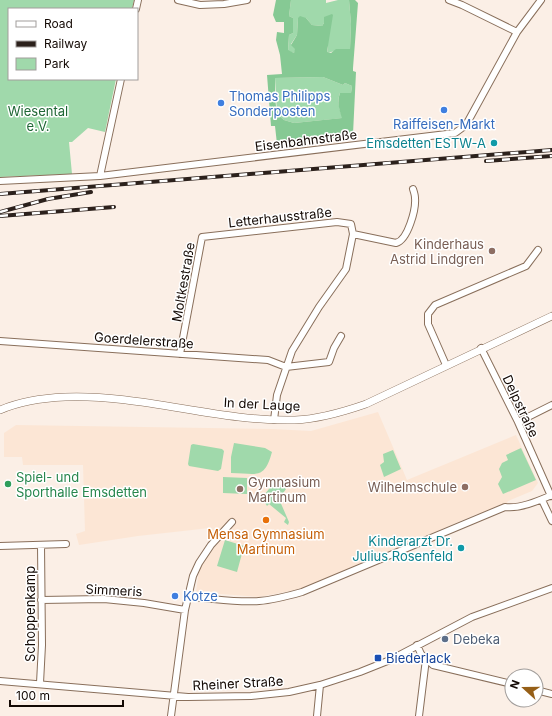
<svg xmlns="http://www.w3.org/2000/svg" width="552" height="716" font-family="Inter,sans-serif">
  <rect width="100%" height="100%" fill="#fbefe6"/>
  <!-- built -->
  <path fill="#fce6d5" d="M378 412 407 480 516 435 538 483 532 491 508 501 505 507 479 518 477 514 301 589 259 597 196 592 199 570 206 558 222 538 210 528 138 536 79 545 76 534 85 531 83 465H23L22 457H4V433L16 425 272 429 311 431Z"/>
  <!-- green -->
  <path fill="#a0d9ab" d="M0 0H134L132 9H9V79H116L105 132 88 128 72 142H69L72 174 0 177Z
    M291 0H326V3L338 0H349L351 24 350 49H343L327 53 328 46 324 23 322 26 312 25 306 18H298L297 35 291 44 296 49 294 53 288 51 289 35 293 33V18L289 16Z
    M323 77 343 85 345 83 352 86 351 93H340C337 101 339 110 343 118L294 123 284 120 277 114 275 78Z
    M234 443 265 448 272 452C264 481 256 473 231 473V457Z
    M193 444 222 449 224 451 221 469 218 471 189 466 188 464 191 445Z
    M521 448 536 480 503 494 498 484 502 477 499 469 502 463 508 460 506 455Z
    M393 450 401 469 384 477 380 465 384 462 383 454Z
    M223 477 247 478V494L223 493Z
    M275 481 286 489 279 499 289 522 288 525 284 522 286 518 269 504 267 506 262 498Z
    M225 540 244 546 237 572 217 566Z"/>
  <!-- forest -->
  <path fill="#86c994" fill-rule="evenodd" d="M276 0H291L289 16 293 18V33L289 35 288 50 294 53 295 49 291 45 297 35 298 18 300 16 306 18 312 25 322 26 324 23V17L332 14 333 15 327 52 331 53 336 49H350L351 24 349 0H355L358 3 353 68V71L356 72 353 134 350 136 277 144 275 126H271L267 75 282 74 280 55 276 40 277 32 284 33V22H276L273 15ZM323 77 343 85 345 83 352 86 351 93H340C337 102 339 109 342 118L294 123 284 120 277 114 275 98V78Z"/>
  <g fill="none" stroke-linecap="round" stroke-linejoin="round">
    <!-- minor casing -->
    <g stroke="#896f5b" stroke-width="8">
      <path id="minor" d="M178 0 200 5 224 4 247 0
        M449 0 462 5 517 32
        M136 9 138 0
        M100 176 121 79
        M0 181 100 176 455 133 466 125 517 32 541 0
        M353 234 396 243C408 240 416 209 415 198 415 195 414 192 413 189
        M0 341 268 360 286 367 329 362 334 348 341 336
        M481 348 518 422 551 496
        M180 354 202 237 337 222 351 224 353 234 346 269 319 307 292 351 277 395 274 420
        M446 365 428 324V314L435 305 526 266 538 250
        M518 422 552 405
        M542 500 552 521
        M0 546 66 544
        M188 597C211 598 236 603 259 601 273 600 288 596 302 592L505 507C520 509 538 501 552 495
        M41 600 104 599 144 603 185 610
        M417 645 421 654 433 665 512 684
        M0 681 188 697 251 696 289 692 320 685 360 672 390 660 472 617 552 588
        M40 683 42 645 41 545
        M536 690 552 694
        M171 716 185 610 193 576 199 563 211 545 232 522
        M317 716 320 685
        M419 716 426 659"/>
    </g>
    <!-- tertiary casing -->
    <g stroke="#896f5b" stroke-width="8">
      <path id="tertiary" d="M0 410C21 401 43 398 65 397 143 394 218 422 295 420 320 419 343 412 366 404L552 316"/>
    </g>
    <!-- minor -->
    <use href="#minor" stroke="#fff" stroke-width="6"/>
    <!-- tertiary -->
    <use href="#tertiary" stroke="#fff" stroke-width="7"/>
    <!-- rail casing -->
    <g stroke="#2c211c" stroke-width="4">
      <path id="rail" d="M486 161 552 156
        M0 194 552 150
        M0 212 48 199 91 192
        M0 216 114 207"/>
    </g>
    <!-- rail -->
    <use href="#rail" stroke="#fff" stroke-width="2.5" stroke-dasharray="8" stroke-linecap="butt"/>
  </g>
  <!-- markers -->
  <g fill="#3f7fe0" stroke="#fff" stroke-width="1.5">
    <circle cx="221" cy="103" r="4"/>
    <circle cx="444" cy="110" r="4"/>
    <circle cx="175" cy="596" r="4"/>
  </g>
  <g fill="#0f9aa8" stroke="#fff" stroke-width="1.5">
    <circle cx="494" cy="143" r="4"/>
    <circle cx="461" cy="548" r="4"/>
  </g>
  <g fill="#8d6e63" stroke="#fff" stroke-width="1.5">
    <circle cx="492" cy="251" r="4"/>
    <circle cx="465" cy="487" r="4"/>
    <circle cx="240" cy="489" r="4"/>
  </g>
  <circle fill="#2e9e5b" stroke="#fff" stroke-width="1.5" cx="8" cy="484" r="4"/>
  <circle fill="#e8710a" stroke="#fff" stroke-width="1.5" cx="266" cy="520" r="4"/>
  <circle fill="#5c6f8a" stroke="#fff" stroke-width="1.5" cx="445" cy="639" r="4"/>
  <rect fill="#1a4fb4" stroke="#fff" stroke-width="1.5" x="374" y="654" width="8" height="8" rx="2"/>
  <g text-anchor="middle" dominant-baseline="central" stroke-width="3" stroke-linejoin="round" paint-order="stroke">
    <!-- shop labels -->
    <g font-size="13" fill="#366cbe" stroke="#fff" text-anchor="start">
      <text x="229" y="96">Thomas Philipps<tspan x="229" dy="15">Sonderposten</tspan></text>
      <text x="444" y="124" text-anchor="middle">Raiffeisen-Markt</text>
      <text x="183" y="596">Kotze</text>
    </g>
    <!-- park labels -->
    <g font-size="13" fill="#1f6735" stroke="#fff">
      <text x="38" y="111">Wiesental<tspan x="38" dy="15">e.V.</tspan></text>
    </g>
    <!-- street labels -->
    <g font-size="13" fill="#130904" stroke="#fff">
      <text transform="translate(306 140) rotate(-7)">Eisenbahnstraße</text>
      <text transform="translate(280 217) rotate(-6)">Letterhausstraße</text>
      <text transform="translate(183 282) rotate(-80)">Moltkestraße</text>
      <text transform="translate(144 340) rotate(4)">Goerdelerstraße</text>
      <text transform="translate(262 404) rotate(3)">In der Lauge</text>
      <text transform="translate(521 406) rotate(65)">Delpstraße</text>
      <text transform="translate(114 590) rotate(3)">Simmeris</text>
      <text transform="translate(30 614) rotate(-90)">Schoppenkamp</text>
      <text transform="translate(238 683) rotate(-3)">Rheiner Straße</text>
    </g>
    <!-- culture labels -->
    <g font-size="13" fill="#0d838f" stroke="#fff" text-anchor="end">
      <text x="486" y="143">Emsdetten ESTW-A</text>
      <text x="453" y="541">Kinderarzt Dr.<tspan x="453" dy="15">Julius Rosenfeld</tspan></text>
    </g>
    <!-- education labels -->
    <g font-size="13" fill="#785e54" stroke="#fff" text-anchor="end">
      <text x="484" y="244">Kinderhaus<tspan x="484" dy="15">Astrid Lindgren</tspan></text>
      <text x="248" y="482" text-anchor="start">Gymnasium<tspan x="248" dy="15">Martinum</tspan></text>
      <text x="457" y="487">Wilhelmschule</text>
    </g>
    <!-- leisure labels -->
    <g font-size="13" fill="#27864d" stroke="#fff" text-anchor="start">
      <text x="16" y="477">Spiel- und<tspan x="16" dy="15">Sporthalle Emsdetten</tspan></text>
    </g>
    <!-- food labels -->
    <g font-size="13" fill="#c56008" stroke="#fff">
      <text x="266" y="534">Mensa Gymnasium<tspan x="266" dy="15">Martinum</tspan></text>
    </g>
    <!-- service labels -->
    <g font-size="13" fill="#4e5e75" stroke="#fff" text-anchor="start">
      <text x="453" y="639">Debeka</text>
    </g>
    <!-- transit labels -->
    <g font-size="13" fill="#164399" stroke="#fff" text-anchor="start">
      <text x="386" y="658">Biederlack</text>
    </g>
  </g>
  <!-- legend -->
  <rect x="8" y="8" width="130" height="72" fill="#ffffff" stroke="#a19d9b"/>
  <rect x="16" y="21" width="20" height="6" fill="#ffffff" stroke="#a19d9b"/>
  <text x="44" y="28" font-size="12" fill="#130904">Road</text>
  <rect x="16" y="41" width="20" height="6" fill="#2c211c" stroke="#a19d9b"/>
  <text x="44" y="48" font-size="12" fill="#130904">Railway</text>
  <rect x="16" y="58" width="20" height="12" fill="#a0d9ab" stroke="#a19d9b"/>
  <text x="44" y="68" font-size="12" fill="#130904">Park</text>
  <!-- north arrow -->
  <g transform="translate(524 688) rotate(291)"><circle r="19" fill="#ffffff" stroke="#a19d9b"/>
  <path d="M0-3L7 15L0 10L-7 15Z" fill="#965f17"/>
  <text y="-6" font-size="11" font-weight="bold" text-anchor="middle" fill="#130904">N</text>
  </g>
  <!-- scale -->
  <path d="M10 700v6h113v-6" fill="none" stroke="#130904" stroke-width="2"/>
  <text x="16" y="700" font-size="12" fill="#130904" stroke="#ffffff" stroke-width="3" paint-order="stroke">100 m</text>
</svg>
